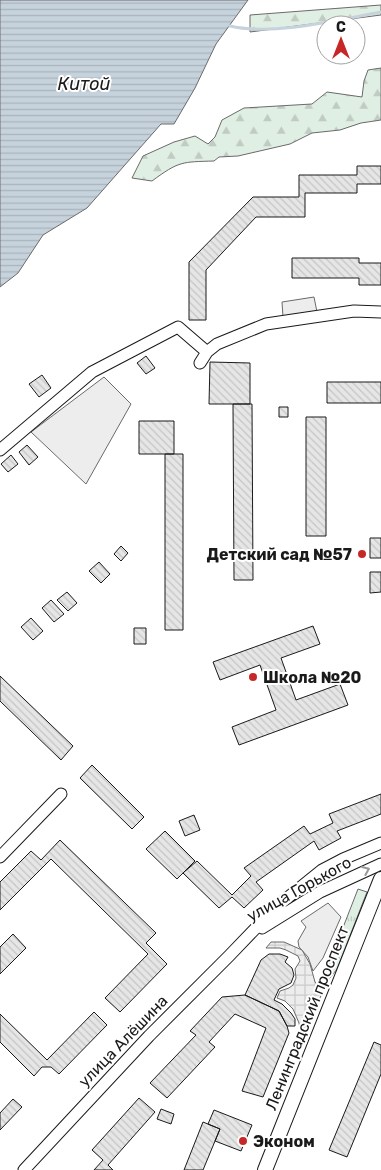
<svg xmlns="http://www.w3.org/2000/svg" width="381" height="1170" font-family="Rubik,sans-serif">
  <defs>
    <pattern id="grass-tufts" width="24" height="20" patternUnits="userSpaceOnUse" patternTransform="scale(1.25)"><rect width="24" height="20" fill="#e0efe3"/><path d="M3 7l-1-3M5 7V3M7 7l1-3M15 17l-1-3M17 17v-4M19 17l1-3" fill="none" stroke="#c0ccc2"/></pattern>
    <pattern id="forest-firs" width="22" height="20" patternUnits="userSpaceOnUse" patternTransform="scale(1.25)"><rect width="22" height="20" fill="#e0efe3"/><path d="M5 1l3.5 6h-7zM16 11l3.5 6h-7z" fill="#c0ccc2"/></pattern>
    <pattern id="plaza-grid" width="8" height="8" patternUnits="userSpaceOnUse" patternTransform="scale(1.25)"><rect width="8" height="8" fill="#ededed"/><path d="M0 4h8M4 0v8" fill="none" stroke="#cbcbcb"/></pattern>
    <pattern id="water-rules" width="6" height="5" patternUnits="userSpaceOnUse" patternTransform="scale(1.25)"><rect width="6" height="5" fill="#c6d2dc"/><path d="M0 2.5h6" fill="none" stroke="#aab4bc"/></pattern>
    <pattern id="building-back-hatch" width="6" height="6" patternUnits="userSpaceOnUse" patternTransform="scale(1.25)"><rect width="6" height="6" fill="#e6e6e6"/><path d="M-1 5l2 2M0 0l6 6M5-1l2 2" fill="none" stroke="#c5c5c5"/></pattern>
  </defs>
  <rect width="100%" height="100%" fill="#fff"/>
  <!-- grass -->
  <path fill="url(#grass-tufts)" stroke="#6a6a6a" d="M358 889 367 892 337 969 330 978 323 979Z"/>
  <!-- forest -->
  <path fill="url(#forest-firs)" stroke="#6a6a6a" d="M381 5V15L250 32V15Z
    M381 68V120L361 123 340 130 312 133 290 144 238 156 219 157 214 161C182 162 179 161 152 181L132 178 143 156 174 142 195 136 208 144 215 137 222 120 244 108 312 104 327 92 362 97 364 81 368 70Z"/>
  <!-- parking -->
  <path fill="#ededed" stroke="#6a6a6a" d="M314 297 317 312 283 317 282 302Z
    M104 377 131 404 86 484 31 432Z
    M328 903 341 917 323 958 313 971 308 957 299 947 298 941 306 927 301 921Z"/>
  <!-- plaza -->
  <path fill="url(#plaza-grid)" stroke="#6a6a6a" d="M271 942H284L302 950 310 964 315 982 323 991 302 1040 299 1023 293 1009 285 1001 277 998 280 991 289 988 293 985 296 978 295 969 300 961 298 956 286 950 280 948H266Z"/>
  <!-- water -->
  <path fill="url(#water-rules)" stroke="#6a6a6a" d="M0 0H248L216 44 195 88 174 124H161L87 208 43 235 18 273 0 287Z"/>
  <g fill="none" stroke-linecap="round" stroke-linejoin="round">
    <!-- stream -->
    <path stroke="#c6d2dc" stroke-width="3" d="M230 26C272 36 338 20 381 12"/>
  </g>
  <!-- building -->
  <path fill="url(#building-back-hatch)" stroke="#1a1a1a" d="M357 166H381V184H357V193H305V217H256L206 270V320H189V262L253 197H299V175H357Z
    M292 258H359V263H381V285H359V278H292Z
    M146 356 155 368 146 374 137 363Z
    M210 362 250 363V404H209Z
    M42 375 51 388 39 397 29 384Z
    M327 382H381V403H327Z
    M233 404H252L253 580H234Z
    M279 407H288V417H279Z
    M306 417H326V536H306Z
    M139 421H174V454H139Z
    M27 445 38 457 29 465 19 452Z
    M165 454H183V630H165Z
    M11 455 18 464 8 472 1 464Z
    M370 538H381V558H370Z
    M121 546 128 553 121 561 114 554Z
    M99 562 110 574 101 583 89 571Z
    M370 572H381V592L370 593Z
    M67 592 77 603 68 611 57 600Z
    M51 600 64 614 54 622 42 608Z
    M31 618 43 631 33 640 21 627Z
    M313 626 320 644 281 658 296 700 340 684 348 705 239 745 232 727 276 710 260 665 220 680 213 662Z
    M134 628H146V644H134Z
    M0 676 73 746 61 760 0 701Z
    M92 765 144 817 132 829 80 778Z
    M381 794V814L337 831 341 838 319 850 314 841 256 882 263 890 244 908 232 897 219 908 183 873 197 861 232 895 251 876 244 868 304 826 310 834 333 823 329 814Z
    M194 815 200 830 185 836 179 821Z
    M165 831 195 861 177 879 146 849Z
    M60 840 156 933 146 943 167 964 120 1012 105 998 148 954 51 859 0 910V882L31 851 41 860Z
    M13 934 26 948 0 974V947Z
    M269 954H280L288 957 285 962 292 968 294 975 291 983 279 989 274 1000 282 1004 291 1013 295 1019V1026H287L279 1011 245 995 261 960Z
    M245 995 279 1011 287 1026 289 1033 263 1097 242 1091 266 1028 235 1014 209 1042 215 1047 167 1098 150 1083 196 1035 190 1031 222 997Z
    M94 1012 107 1025 59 1074 51 1067H42L34 1076 0 1042V1014L47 1060Z
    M374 1042 381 1045V1074L347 1157 329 1150Z
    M139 1098 155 1112 108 1165 113 1170H94L103 1160 92 1150Z
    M13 1099 22 1107 0 1130V1113Z
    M161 1109 174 1114 171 1124 157 1119Z
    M214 1110 252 1125 241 1151 215 1141 220 1129 208 1124Z
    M203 1122 220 1129 203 1170H184Z"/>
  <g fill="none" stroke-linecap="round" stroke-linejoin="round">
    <!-- minor casing -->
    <g stroke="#1a1a1a" stroke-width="13">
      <path id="minor" d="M200 363 207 352 217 344 266 324 354 311 381 312
        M0 450 92 372 178 327 207 352
        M0 857 61 794
        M262 928 320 892 381 864
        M24 1170 149 1036 229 956 276 907 322 870 343 859 381 843"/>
    </g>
    <!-- major casing -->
    <g stroke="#1a1a1a" stroke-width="16">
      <path id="major" d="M265 1170 381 879"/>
    </g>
    <!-- minor -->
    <use href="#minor" stroke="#fff" stroke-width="11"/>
    <!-- major -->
    <use href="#major" stroke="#fff" stroke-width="14"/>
  </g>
  <!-- one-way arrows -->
  <defs><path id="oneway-chevron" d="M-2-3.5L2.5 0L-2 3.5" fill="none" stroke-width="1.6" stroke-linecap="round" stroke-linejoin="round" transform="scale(1.25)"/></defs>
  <use stroke="#989898" href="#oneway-chevron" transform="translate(366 870) rotate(-23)"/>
  <!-- markers -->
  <g fill="#c62828" stroke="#fff" stroke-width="2">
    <circle cx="362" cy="554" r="5"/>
    <circle cx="253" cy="677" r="5"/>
    <circle cx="243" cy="1141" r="5"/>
  </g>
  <g text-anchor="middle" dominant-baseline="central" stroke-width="4" stroke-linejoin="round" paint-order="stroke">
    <!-- poi labels -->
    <g font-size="16" font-weight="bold" fill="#1a1a1a" stroke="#fff" text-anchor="start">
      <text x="352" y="554" text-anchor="end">Детский сад №57</text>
      <text x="263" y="677">Школа №20</text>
      <text x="253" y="1141">Эконом</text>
    </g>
    <!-- street labels -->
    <g font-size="16" fill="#1a1a1a" stroke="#fff">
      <text transform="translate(299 889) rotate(-29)">улица Горького</text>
      <text transform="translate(307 1018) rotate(-68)">Ленинградский проспект</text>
      <text transform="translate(123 1041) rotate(-46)">улица Алёшина</text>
    </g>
    <!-- water labels -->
    <g font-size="18" font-style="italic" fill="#1a1a1a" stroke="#fff">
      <text x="84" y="84">Китой</text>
    </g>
  </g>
  <!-- north arrow -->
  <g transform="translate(341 40)"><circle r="24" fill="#ffffff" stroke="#a3a3a3"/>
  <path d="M0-4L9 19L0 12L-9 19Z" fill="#c62828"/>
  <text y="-8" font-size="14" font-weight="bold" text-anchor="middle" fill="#1a1a1a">С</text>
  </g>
</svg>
